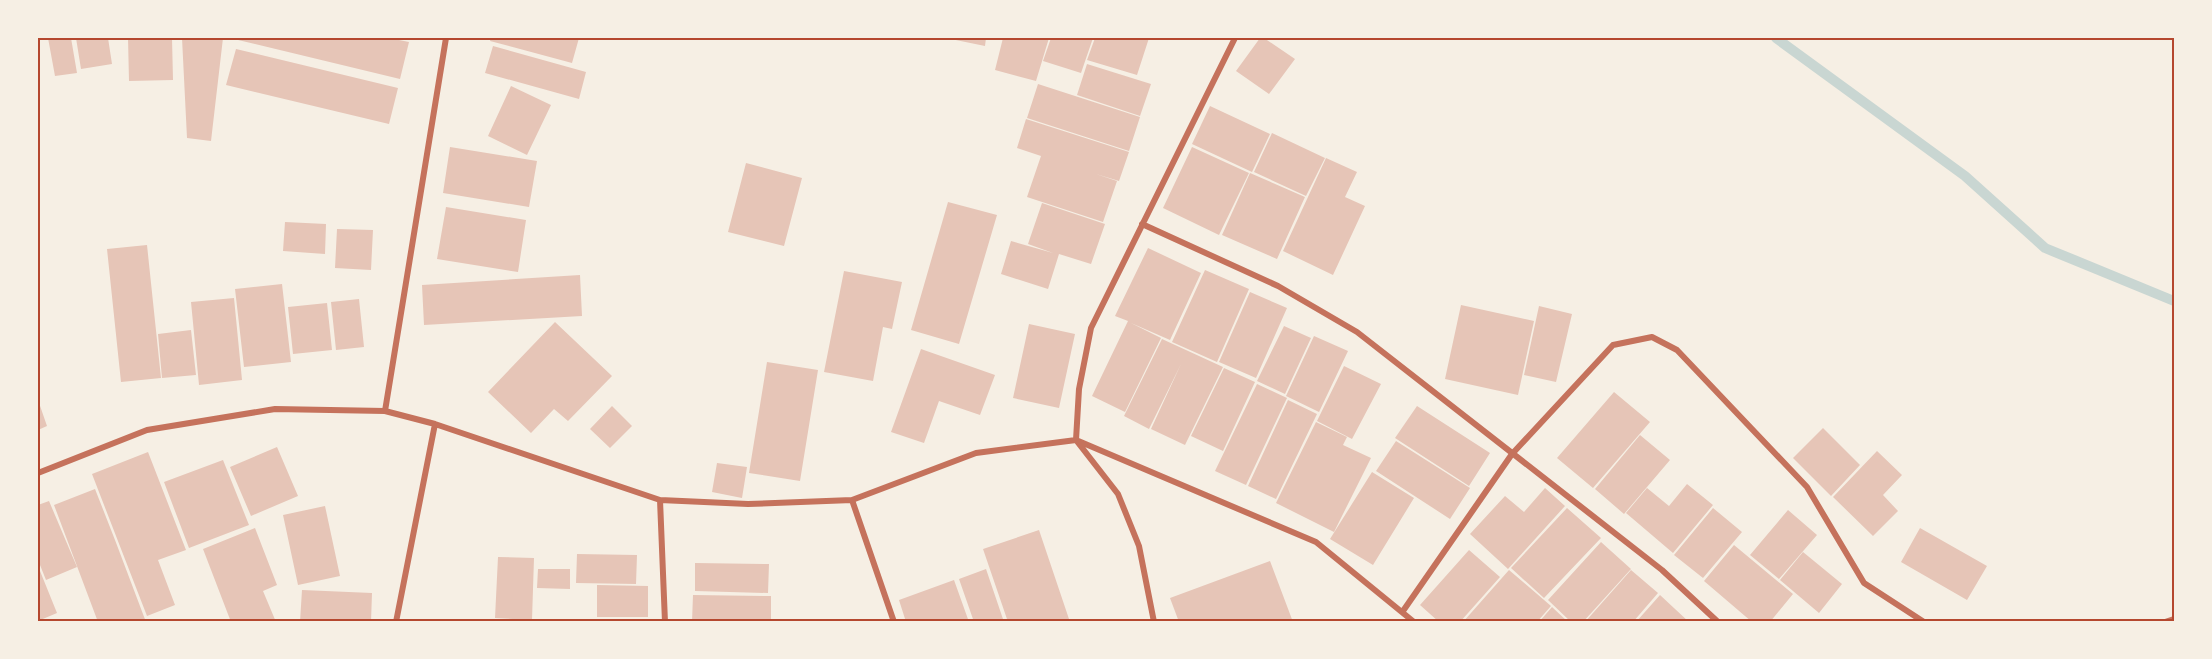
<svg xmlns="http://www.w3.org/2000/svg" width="2212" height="659" font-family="'Crimson Pro',serif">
  <rect width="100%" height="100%" fill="#f6efe4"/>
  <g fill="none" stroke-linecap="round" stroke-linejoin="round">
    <!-- stream -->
    <path stroke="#c9d6d2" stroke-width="10" d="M1776 38 1965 176 2045 248 2174 301"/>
  </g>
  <!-- building -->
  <path fill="#e6c5b7" d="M48 38H71L77 73 55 76Z
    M76 38H108L112 64 81 69Z
    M128 38H172L173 80 129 81Z
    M182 38H223L211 141 187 138Z
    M239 38H389L409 42 400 79 238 40Z
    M491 38H579L572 63 490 41Z
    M946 38H986L985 46Z
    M1003 38H1049L1036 81 995 70Z
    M1051 38H1093L1081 73 1043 61Z
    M1095 38H1149L1137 75 1087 60Z
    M1260 38H1264L1295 59 1269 94 1236 71Z
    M493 46 586 72 579 99 485 73Z
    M236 49 398 88 389 124 226 85Z
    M1087 64 1151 84 1140 116 1077 95Z
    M1038 84 1140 117 1129 151 1027 118Z
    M511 86 551 105 527 155 488 136Z
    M1210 106 1270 134 1252 172 1192 144Z
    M1026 119 1129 152 1119 181 1096 174 1117 181 1103 222 1027 197 1041 156 1017 148Z
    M1272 133 1325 158 1306 196 1254 172Z
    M450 147 537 161 529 207 443 193Z
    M1192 147 1249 173 1219 235 1163 208Z
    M1326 158 1357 172 1345 197 1365 206 1333 275 1283 251Z
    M746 163 802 178 784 246 728 232Z
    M1250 173 1305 197 1277 259 1222 235Z
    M948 202 997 215 959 344 911 330Z
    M1042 203 1105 224 1091 264 1059 254 1048 289 1001 274 1011 241 1053 253 1028 244Z
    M446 207 526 220 518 272 437 259Z
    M285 222 326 224 325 254 283 251Z
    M337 229 373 230 371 270 335 268Z
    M147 245 161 378 121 382 107 249Z
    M1148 248 1201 273 1170 340 1131 323 1161 338 1125 412 1092 396 1128 321 1115 316Z
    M1205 270 1249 289 1217 362 1172 342Z
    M844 271 902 282 892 329 883 327 873 381 824 372Z
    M580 275 582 316 424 325 422 285Z
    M282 284 291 362 244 367 235 289Z
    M1250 292 1287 308 1256 378 1219 362Z
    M234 298 242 380 199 385 191 302Z
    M359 299 364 347 336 350 331 302Z
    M327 303 332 350 293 354 288 307Z
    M1461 305 1534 321 1518 395 1445 379Z
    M1539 306 1572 314 1556 382 1524 375Z
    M555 322 612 376 568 421 554 409 531 433 488 392Z
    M1029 324 1075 334 1059 408 1013 398Z
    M1284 326 1311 338 1285 394 1257 381Z
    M191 330 196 375 162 378 158 334Z
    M1314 336 1348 351 1319 412 1286 396Z
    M1162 339 1223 367 1185 445 1151 429 1181 364 1149 429 1124 416Z
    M921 349 995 375 980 415 939 401 924 443 891 432Z
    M767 362 818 370 800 481 749 473Z
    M1344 366 1381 384 1352 439 1317 421Z
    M1224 368 1255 382 1223 451 1191 436Z
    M1257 384 1287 398 1246 485 1215 471Z
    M1614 392 1650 422 1593 488 1557 458Z
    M38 400 47 426 38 430Z
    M1288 400 1317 414 1276 499 1248 486Z
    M612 406 632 426 610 448 590 429Z
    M1417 406 1490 453 1469 486 1395 438Z
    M1316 422 1347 437 1343 445 1371 458 1334 532 1276 503Z
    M1823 428 1860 465 1831 496 1793 458Z
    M1640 435 1670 460 1624 514 1595 489Z
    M1396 441 1470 488 1450 519 1376 471Z
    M277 447 298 496 251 516 230 467Z
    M1877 451 1902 475 1883 495 1898 511 1873 536 1833 497Z
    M148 452 186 550 158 560 175 605 147 616 92 474Z
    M223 460 249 525 189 548 164 482Z
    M717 463 747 467 742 498 712 492Z
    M1372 472 1414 498 1373 565 1330 539Z
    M1687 484 1713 505 1673 553 1626 513 1647 488 1669 506Z
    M1545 488 1565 506 1508 569 1470 534 1505 496 1524 512Z
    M95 489 115 540 146 622H98L54 505Z
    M49 501 77 567 46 580 38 560V505Z
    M325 506 340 576 298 585 283 515Z
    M1567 508 1601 538 1544 598 1511 568Z
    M1713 508 1742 532 1703 578 1674 555Z
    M1788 510 1817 535 1779 579 1750 555Z
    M255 528 277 585 263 591 276 622H231L203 549Z
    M1920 528 1987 566 1967 600 1901 562Z
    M1039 530 1070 622H1008L983 549Z
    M1601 542 1631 569 1583 622H1571L1548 600Z
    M1734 545 1793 594 1770 622H1752L1704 581Z
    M1469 550 1500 577 1460 622H1439L1420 605Z
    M1803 552 1842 584 1819 613 1780 580Z
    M577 554 637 555 636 584 576 583Z
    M498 557 534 558 532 620 495 618Z
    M1270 561 1293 622H1179L1170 598Z
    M695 563 769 564 768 593 695 591Z
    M38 566 57 613 38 621Z
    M538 569H570V589L537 588Z
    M986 569 1004 622H974L959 579Z
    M1509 570 1551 606 1537 622H1463Z
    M1631 570 1658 593 1633 622H1585Z
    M954 580 969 622H906L899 600Z
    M597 585 648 586V617H597Z
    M302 590 372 593 371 622H300Z
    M693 595 771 596V622H692Z
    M1660 595 1689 622H1636Z
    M1552 607 1568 622H1539Z"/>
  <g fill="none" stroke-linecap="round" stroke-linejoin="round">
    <!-- minor -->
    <path stroke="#c5725c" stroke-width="6" d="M1142 224 1278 286 1357 332 1662 570 1718 622
      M385 411 446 38
      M38 473 147 430 275 409 385 411 435 424 660 500 748 504 852 500 976 453 1076 440 1316 542 1414 622
      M660 500 665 622
      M852 500 894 622
      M1403 611 1512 454 1613 345 1652 337 1677 350 1807 487 1864 583 1924 622
      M396 622 435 424
      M1154 622 1139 546 1118 494 1076 440 1079 389 1091 328 1235 38
      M2165 622 2174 619"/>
  </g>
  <!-- border -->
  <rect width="2212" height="659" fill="none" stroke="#f6efe4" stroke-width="78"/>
  <rect x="39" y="39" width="2134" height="581" fill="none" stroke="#b5482f" stroke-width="2"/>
</svg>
